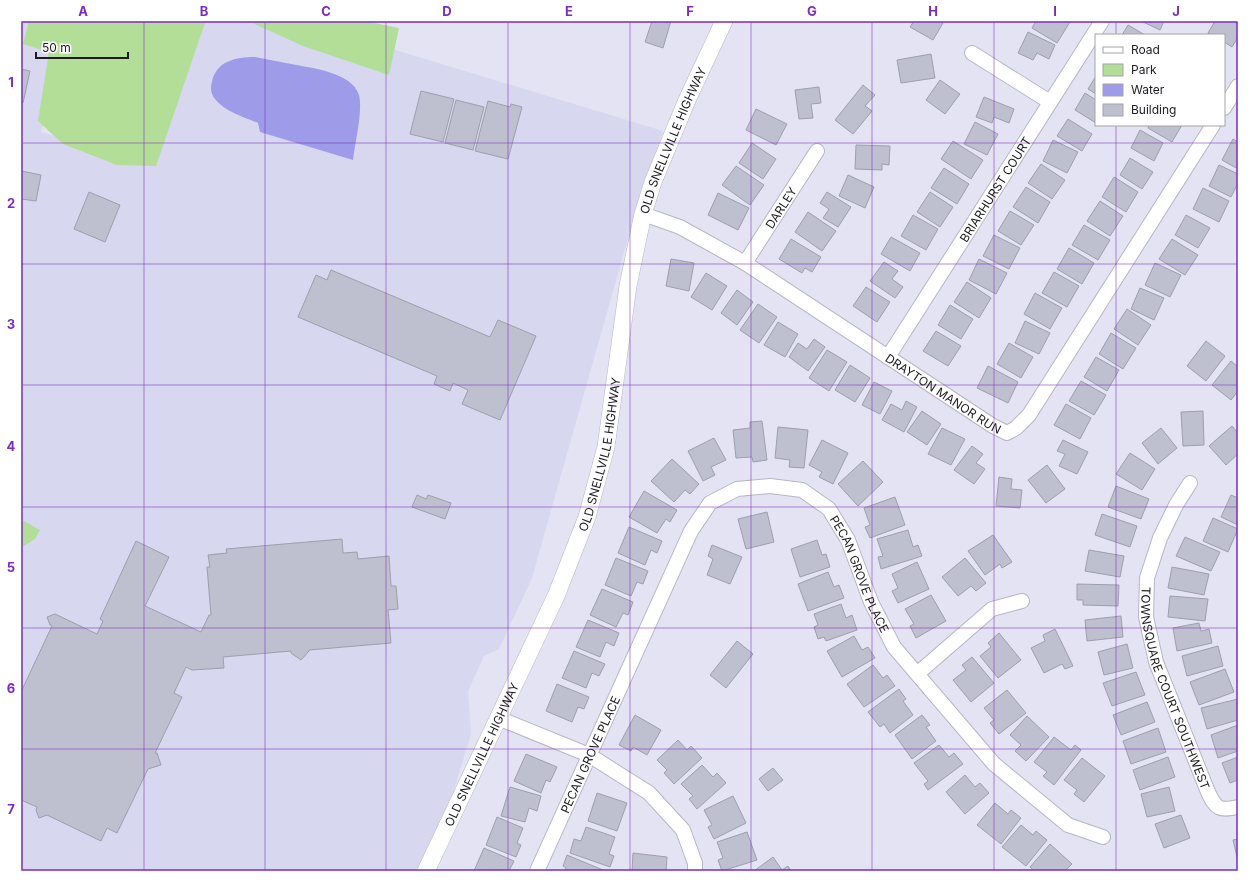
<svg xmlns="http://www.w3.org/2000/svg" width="1259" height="892" font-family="Inter,sans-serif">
  <rect width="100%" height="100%" fill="#e3e3f4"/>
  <!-- built -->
  <path fill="#d7d7ef" d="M21 21H76L41 132 150 162 200 21H300L663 131 637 206 532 578 499 649 484 656 468 691 471 734 452 797 417 871H21Z"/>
  <!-- green -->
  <path fill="#b3de97" d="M29 21H208L205 23 156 166 117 165 63 144 38 121 49 52 23 44Z
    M248 21H365L399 28 389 75 303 46Z
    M22 520 40 530 35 539 22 547 21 546Z"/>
  <!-- water -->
  <path fill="#9e9be9" d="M255 57C267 59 279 62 291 64 311 68 352 72 359 95 363 111 355 142 353 160L260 132 258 123C244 117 225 112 215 99 211 94 210 88 212 82 216 61 236 57 255 57Z"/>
  <!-- building -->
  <path fill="#bebfcf" stroke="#9e9ead" d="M652 21H671L663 48 645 42Z
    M914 21H940L943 23 933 40 910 27Z
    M1036 21H1068L1070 22 1057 43 1032 28Z
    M1141 21H1164L1160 30Z
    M1215 21H1233L1238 24V37L1232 47 1224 42V35H1211L1208 33Z
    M1128 25 1145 35H1122Z
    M1028 32 1055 45 1049 59 1037 53 1033 60 1018 53Z
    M931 54 935 78 901 83 897 60Z
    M21 69 30 71 23 103H21Z
    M1096 76V94L1088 89Z
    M940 80 960 94 945 114 926 100Z
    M863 85 875 95 865 106 872 111 853 134 835 120Z
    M819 87 821 103 811 104 813 118 799 119 795 90Z
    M421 91 454 99 443 142 410 134Z
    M1085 93 1096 100V123L1075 110Z
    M984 97 1014 109 1009 123 994 117 992 123 976 117Z
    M456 100 484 107 473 150 445 143Z
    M488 101 510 107 511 104 522 107 508 159 475 151Z
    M756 109 787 124 776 145 746 130Z
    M1068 119 1092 134 1082 151 1057 136Z
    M975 122 998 134 987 155 964 144Z
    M1149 125H1182L1172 142 1148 128Z
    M1140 130 1163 143 1154 161 1131 148Z
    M1233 139 1238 142V169L1222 160Z
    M1053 140 1078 152 1067 173 1043 161Z
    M953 141 983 160 971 179 941 159Z
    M752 143 776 159 763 179 739 163Z
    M856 145 890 146 889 165 882 164V170L855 169Z
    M1130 158 1153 172 1142 189 1120 175Z
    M1041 164 1065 180 1052 199 1028 183Z
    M1219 165 1238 174V183L1231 197 1209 186Z
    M736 166 764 185 750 205 722 185Z
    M944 168 969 184 957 204 931 188Z
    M21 171 41 175 36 201 21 199Z
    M848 175 874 187 865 208 839 196Z
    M1114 177 1138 192 1126 212 1102 197Z
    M1026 187 1050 202 1038 223 1013 207Z
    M1203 188 1229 201 1219 222 1193 209Z
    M89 192 120 205 105 242 74 229Z
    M827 192 851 207 838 227 823 218 829 209 820 203Z
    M930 192 953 207 940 227 917 212Z
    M718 193 749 208 738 230 708 215Z
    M1100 201 1123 216 1110 236 1087 221Z
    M1010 211 1034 225 1021 245 998 231Z
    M808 212 836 231 822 251 795 232Z
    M913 215 938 229 926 250 901 236Z
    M1186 215 1210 228 1198 248 1175 235Z
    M1084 225 1110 240 1098 260 1072 245Z
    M994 235 1020 248 1009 269 983 256Z
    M891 237 920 253 910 271 881 254Z
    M791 239 821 257 812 272 805 268 802 273 779 259Z
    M1172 239 1198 255 1185 275 1159 259Z
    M1069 248 1094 263 1082 284 1057 269Z
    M671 259 694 263 689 291 666 286Z
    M979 259 1007 273 996 294 969 280Z
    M884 262 898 271 892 279 903 287 895 298 870 281Z
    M1155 263 1181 275 1170 297 1145 285Z
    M331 270 490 337 498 320 536 336 500 420 462 404 468 390 453 383 450 391 434 384 437 376 298 317 316 275 327 280Z
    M1054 272 1079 286 1067 307 1042 293Z
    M706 273 727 286 712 310 691 297Z
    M967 282 991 298 979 318 954 302Z
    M866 287 890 302 877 322 853 306Z
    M1140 288 1164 298 1154 320 1131 309Z
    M737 290 753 302 737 325 721 313Z
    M1035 293 1062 308 1050 329 1024 314Z
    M758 304 777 317 759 343 740 330Z
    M950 305 973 319 961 339 938 325Z
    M1127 309 1151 325 1138 345 1114 329Z
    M1025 321 1050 333 1039 354 1015 343Z
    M778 322 798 334 785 357 764 345Z
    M936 331 961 346 948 366 923 351Z
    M1111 333 1136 348 1123 369 1099 354Z
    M814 339 825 347 808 371 789 357 798 343 807 349Z
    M1206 341 1225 356 1206 381 1187 366Z
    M1009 343 1033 357 1021 378 997 364Z
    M827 350 847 362 829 391 809 378Z
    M1096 357 1119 370 1107 391 1084 377Z
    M1231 361 1238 367V391L1231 400 1212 385Z
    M850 365 870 378 855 402 835 390Z
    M988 366 1018 382 1008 403 977 388Z
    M1081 381 1106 395 1094 415 1069 401Z
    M874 382 892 391 880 414 862 405Z
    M906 401 917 407 904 432 882 420 891 404 902 410Z
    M1066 404 1091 418 1080 439 1054 425Z
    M922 411 941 424 927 445 907 432Z
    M1203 411 1204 445 1183 446 1181 412Z
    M762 421 767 460 753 462 752 457 736 458 733 430 750 428V422Z
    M1232 426 1238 433V454L1226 465 1209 446Z
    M778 427 808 430 804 468 789 467 790 460 775 458Z
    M942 428 965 439 951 465 928 454Z
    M1161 428 1177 448 1158 464 1142 443Z
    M714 438 726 460 711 467 715 475 703 481 688 451Z
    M822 440 848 453 833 484 819 477 822 472 809 465Z
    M1063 440 1088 452 1077 474 1059 466 1065 454 1057 451Z
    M972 446 983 454 976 463 985 469 974 484 954 470Z
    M1130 453 1155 469 1142 490 1116 474Z
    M672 459 699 484 690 494 685 490 674 502 651 481Z
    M863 461 883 482 858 506 838 484Z
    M1047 465 1065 489 1046 503 1028 480Z
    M999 477 1012 479 1011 489 1022 490 1020 508 996 506Z
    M1116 486 1149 499 1141 519 1108 507Z
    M644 491 677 510 670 522 666 519 657 533 629 517Z
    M417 495 426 499 428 495 451 503 445 519 412 507Z
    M1231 495 1238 498V525L1221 517Z
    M895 497 905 525 870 538 865 527 870 525 864 508Z
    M767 512 774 542 746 549 738 519Z
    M1102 514 1137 526 1130 547 1095 535Z
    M1213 518 1238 529 1228 552 1203 541Z
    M629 527 662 541 657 553 651 550 645 565 618 553Z
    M908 530 913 547 918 545 922 556 881 569 878 557 883 556 877 539Z
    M993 535 1012 562 1002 568 1000 564 985 575 968 551Z
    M1185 537 1220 552 1211 571 1176 556Z
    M342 539 343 553 357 552 358 559 389 556 391 586H396L398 609 388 610 391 643 309 650V651L301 660 291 653V651L223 657 224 668 192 670 186 667 174 693 182 697 155 753H157L161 765 148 769 117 833 107 828 101 841 47 815 39 818 36 810 37 807 21 800V692L52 626 50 625 47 617 55 614 97 634 103 621 100 619 136 541 169 557 145 606 201 632 209 615H211L207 567H210L208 555 227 553 226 549Z
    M817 540 822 555 826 554 830 567 800 577 791 549Z
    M712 545 742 557 730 584 707 575 713 559 708 556Z
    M1089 550 1124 556 1120 577 1085 571Z
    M616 558 648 571 643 584 637 582 631 596 605 585Z
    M965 558 986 583 976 591 971 586 958 596 942 577Z
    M917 562 929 589 898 603 892 591 898 588 892 574Z
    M1172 567 1209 574 1204 595 1168 588Z
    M828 572 834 587 839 585 844 598 808 611 798 584Z
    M1077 584 1119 585 1118 606 1083 605V600H1077Z
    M602 589 633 602 628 615 623 613 616 627 590 615Z
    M931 595 946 621 916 638 910 626 914 624 905 609Z
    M1170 596 1208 599 1205 621 1168 617Z
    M841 604 846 618 852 615 857 630 826 641 824 637 818 639 814 627 818 625 814 614Z
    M1121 616 1123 637 1087 641 1085 620Z
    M588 620 619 633 614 646 606 642 600 657 576 647Z
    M1199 623 1201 631 1209 629 1212 643 1177 651 1173 628Z
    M1055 629 1073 666 1065 669 1062 664 1044 673 1031 648 1045 641 1043 635Z
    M999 633 1021 660 998 678 980 656 991 647 988 643Z
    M854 636 862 650 868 647 875 658 842 677 827 651Z
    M737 641 753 654 726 688 710 675Z
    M1127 644 1133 668 1104 675 1098 652Z
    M1218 646 1223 666 1187 676 1182 656Z
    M574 651 605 664 599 676 592 673 586 688 562 678Z
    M972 657 994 683 971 702 953 680 966 670 962 665Z
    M873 665 883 678 887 675 895 686 864 707 847 684Z
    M1225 669 1234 692 1199 705 1190 682Z
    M1136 672 1145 695 1112 706 1103 683Z
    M557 684 589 697 584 709 578 707 572 722 546 711Z
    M899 689 906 699 903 701 913 715 890 733 884 724 880 727 868 712Z
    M1007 690 1026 713 999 734 990 723 994 720 984 708Z
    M1238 699V720L1207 729 1201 708Z
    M1147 702 1155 722 1121 735 1113 715Z
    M635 715 661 730 647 755 633 747 631 751 619 745Z
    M922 715 930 725 926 727 936 741 912 759 895 735Z
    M1027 716 1049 737 1026 761 1015 751 1021 745 1010 735Z
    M1238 725V751L1218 758 1211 735Z
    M1158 728 1166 752 1131 764 1123 741Z
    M1054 737 1071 750 1075 745 1081 750 1054 785 1043 776 1047 772 1034 762Z
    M678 740 687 750 691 746 702 758 674 784 664 773 667 770 657 760Z
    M939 745 949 757 954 753 963 764 928 790 924 784 928 781 914 763Z
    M526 754 557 767 550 782 546 780 541 793 514 781Z
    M1168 757 1175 777 1140 790 1133 770Z
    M1238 757V780L1230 783 1222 763Z
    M1082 758 1105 776 1084 802 1074 794 1077 790 1064 780Z
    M702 765 713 777 717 773 726 783 697 809 689 799 693 796 681 784Z
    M773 768 783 780 768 791 759 779Z
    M965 775 975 787 980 783 989 793 965 814 946 792Z
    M510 787 541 796 537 811 529 808 525 822 501 816Z
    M1169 787 1175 811 1147 817 1141 794Z
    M597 793 627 803 617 831 588 821Z
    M733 796 746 823 714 839 708 827 712 825 704 810Z
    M995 803 1008 814 1011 810 1021 818 1001 844 977 825Z
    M1181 815 1190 838 1164 848 1155 824Z
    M497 817 523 828 517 843 521 845 516 857 486 845Z
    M1021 825 1033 835 1036 831 1047 840 1026 866 1002 847Z
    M586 827 615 837 609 854 614 856 610 867 570 853 574 839 581 841Z
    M747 832 757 860 722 871 718 860 723 858 717 842Z
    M1238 839V861L1233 840Z
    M1050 844 1072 864 1065 871H1034L1030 867Z
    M484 848 514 861 509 871 502 870 474 871Z
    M633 853 667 857 666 871H632Z
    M567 855 603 870 602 871H565L566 868 563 866Z
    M773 857 782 870 788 866 791 871H754Z"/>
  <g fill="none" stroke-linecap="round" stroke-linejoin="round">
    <!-- minor casing -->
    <g stroke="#b6b6c6" stroke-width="16">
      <g id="minor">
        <path d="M972 53 1050 102"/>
        <path d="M1224 108 1238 86"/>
        <path id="s1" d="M643 214 680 227 745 263 993 426 1007 433 1016 428 1029 415 1213 125"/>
        <path id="s2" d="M745 263 817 151"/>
        <path id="s3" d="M888 357 1102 21"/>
        <path id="s4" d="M1190 483 1176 505 1160 538 1147 578 1146 617 1156 662 1208 792C1216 809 1219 811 1238 807"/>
        <path d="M917 674 992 609 1022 601"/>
        <path d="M498 718 589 755 649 793 683 830 695 863V871"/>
        <path id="s5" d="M537 871 691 531 710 503 737 489 770 486 802 490 829 509 848 540 871 602 894 647 994 764 1068 825 1103 837"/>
      </g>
    </g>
    <!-- tertiary casing -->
    <g stroke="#b6b6c6" stroke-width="18">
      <g id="tertiary">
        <path id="s6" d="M426 871 556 596 587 517 606 447 628 286 643 214 653 182 687 100 724 21"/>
      </g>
    </g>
    <!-- minor -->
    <use href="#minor" stroke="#fff" stroke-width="14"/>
    <!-- tertiary -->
    <use href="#tertiary" stroke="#fff" stroke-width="17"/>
  </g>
  <!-- grid -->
  <path fill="none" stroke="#7b2cbf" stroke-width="1" stroke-opacity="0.55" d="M144 21V871M265 21V871M386 21V871M508 21V871M630 21V871M751 21V871M872 21V871M994 21V871M1116 21V35M1116 125V871M21 143H1238M21 264H1238M21 385H1238M21 507H1238M21 628H1238M21 749H1238"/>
  <g text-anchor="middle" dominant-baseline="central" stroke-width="4" stroke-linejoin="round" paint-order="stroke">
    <!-- street labels -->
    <g font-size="12" fill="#1c1c22" stroke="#fff">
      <text stroke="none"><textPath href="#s6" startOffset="777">OLD SNELLVILLE HIGHWAY</textPath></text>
      <text stroke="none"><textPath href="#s3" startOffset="199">BRIARHURST COURT</textPath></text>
      <text stroke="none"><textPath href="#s2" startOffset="66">DARLEY</textPath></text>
      <text stroke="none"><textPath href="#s1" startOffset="351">DRAYTON MANOR RUN</textPath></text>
      <text stroke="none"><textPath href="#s6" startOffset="453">OLD SNELLVILLE HIGHWAY</textPath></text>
      <text stroke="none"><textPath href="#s5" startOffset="608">PECAN GROVE PLACE</textPath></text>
      <text stroke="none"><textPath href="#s4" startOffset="220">TOWNSQUARE COURT SOUTHWEST</textPath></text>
      <text stroke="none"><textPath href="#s6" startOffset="129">OLD SNELLVILLE HIGHWAY</textPath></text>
      <text stroke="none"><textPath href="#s5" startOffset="128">PECAN GROVE PLACE</textPath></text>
    </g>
  </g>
  <!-- border -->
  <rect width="1259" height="892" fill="none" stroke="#ffffff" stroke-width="44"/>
  <!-- legend -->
  <rect x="1095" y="34" width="130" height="92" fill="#ffffff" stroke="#a4a4a7"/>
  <rect x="1103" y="47" width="20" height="6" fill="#ffffff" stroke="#a4a4a7"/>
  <text x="1131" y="54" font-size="12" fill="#1c1c22">Road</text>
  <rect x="1103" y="64" width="20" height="12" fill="#b3de97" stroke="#a4a4a7"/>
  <text x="1131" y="74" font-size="12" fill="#1c1c22">Park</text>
  <rect x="1103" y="84" width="20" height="12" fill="#9e9be9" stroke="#a4a4a7"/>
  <text x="1131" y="94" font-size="12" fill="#1c1c22">Water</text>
  <rect x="1103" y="104" width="20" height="12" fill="#bebfcf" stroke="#a4a4a7"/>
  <text x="1131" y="114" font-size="12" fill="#1c1c22">Building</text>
  <!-- scale -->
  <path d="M36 52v6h92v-6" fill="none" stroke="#1c1c22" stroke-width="2"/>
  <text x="42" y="52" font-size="12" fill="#1c1c22" stroke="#ffffff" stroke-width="3" paint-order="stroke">50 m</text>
  <rect x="22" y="22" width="1215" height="848" fill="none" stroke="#7b2cbf" stroke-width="1.5"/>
  <g font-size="13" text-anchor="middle" font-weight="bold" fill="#7b2cbf">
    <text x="83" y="16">A</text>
    <text x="204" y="16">B</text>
    <text x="326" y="16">C</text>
    <text x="447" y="16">D</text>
    <text x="569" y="16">E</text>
    <text x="690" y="16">F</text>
    <text x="812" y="16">G</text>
    <text x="933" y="16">H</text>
    <text x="1055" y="16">I</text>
    <text x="1176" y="16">J</text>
    <text x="11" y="87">1</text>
    <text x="11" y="208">2</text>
    <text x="11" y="329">3</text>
    <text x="11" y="451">4</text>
    <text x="11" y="572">5</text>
    <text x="11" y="693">6</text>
    <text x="11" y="814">7</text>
  </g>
</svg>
